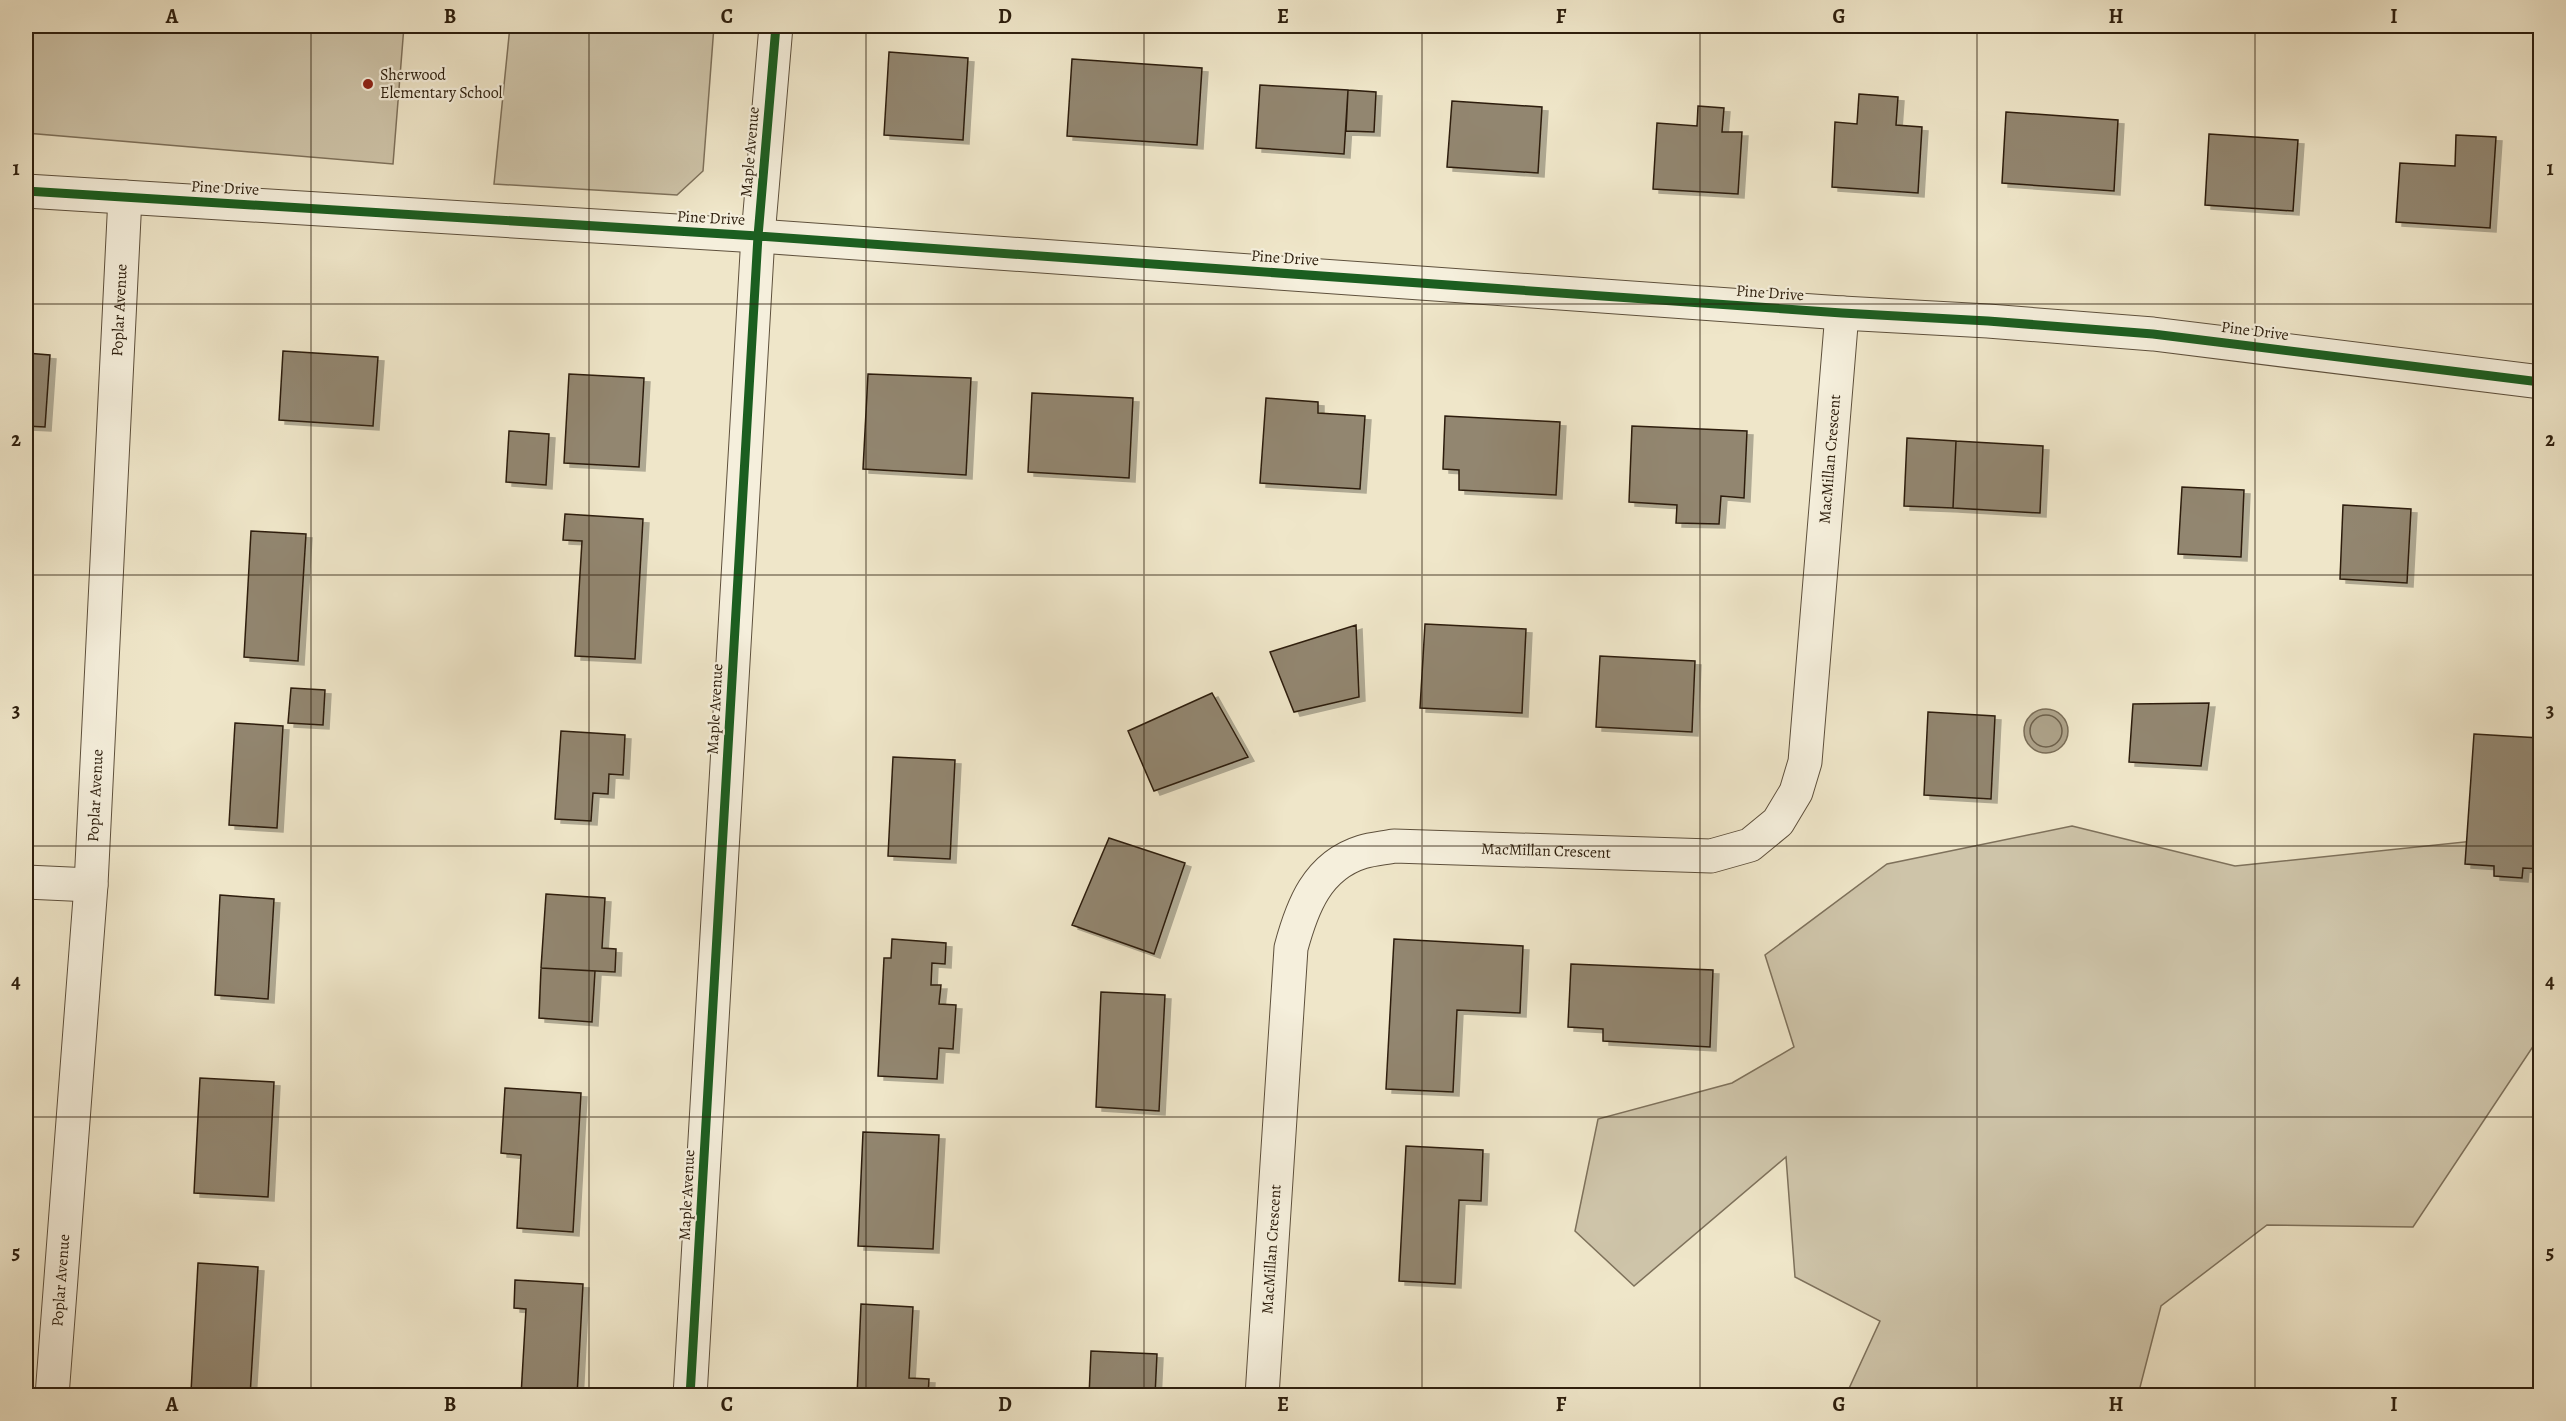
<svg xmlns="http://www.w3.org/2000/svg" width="2566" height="1421" font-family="Alegreya,serif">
  <defs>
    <filter id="shadow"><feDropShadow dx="6" dy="4" stdDeviation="0" flood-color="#0004"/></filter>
  </defs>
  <rect width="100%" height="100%" fill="#efe6c9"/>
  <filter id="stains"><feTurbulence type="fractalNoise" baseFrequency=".00333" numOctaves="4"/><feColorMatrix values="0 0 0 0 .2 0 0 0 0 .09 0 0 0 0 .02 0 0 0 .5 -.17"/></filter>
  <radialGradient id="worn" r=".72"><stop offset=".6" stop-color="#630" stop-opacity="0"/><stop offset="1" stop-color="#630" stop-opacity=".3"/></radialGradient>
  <!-- green -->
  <path fill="#cec4a9" stroke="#7e715b" stroke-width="1.5" d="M26 26H404L393 164 26 133Z
    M510 26H714L703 171 677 195 494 184Z
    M2072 826 2235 866 2540 834V1036L2413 1227 2267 1225 2161 1306 2138 1395H1846L1880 1321 1795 1277 1786 1157 1634 1286 1575 1231 1598 1119 1732 1083 1794 1047 1765 955 1887 864Z"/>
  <!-- water -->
  <path fill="#ada289" stroke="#7a6d57" stroke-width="1.5" d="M2024 731a22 22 0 1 1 44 0a22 22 0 1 1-44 0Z"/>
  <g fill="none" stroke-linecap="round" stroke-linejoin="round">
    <!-- shore -->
    <path stroke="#6d604b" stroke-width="1.5" d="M2030 731a16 16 0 1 1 32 0a16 16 0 1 1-32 0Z"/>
  </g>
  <!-- building -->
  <path fill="#92866f" stroke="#2d1e0d" stroke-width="1.5" filter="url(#shadow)" d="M889 52 968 58 963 140 884 135Z
    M1072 59 1202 68 1197 145 1067 136Z
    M1260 85 1348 90 1344 154 1256 148Z
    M1348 90 1376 92 1374 132 1346 131Z
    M1859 94 1898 97 1896 125 1922 127 1918 193 1832 187 1835 122 1857 124Z
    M1452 101 1542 107 1538 173 1447 167Z
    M1698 106 1724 108 1722 132H1742L1738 194 1653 189 1657 123 1697 126Z
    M2006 112 2118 120 2114 191 2002 183Z
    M2209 134 2298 140 2293 211 2205 205Z
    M2456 135 2496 137 2490 228 2396 222 2400 163 2455 166Z
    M283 351 378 357 373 426 279 420Z
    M26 353 50 355 45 427 26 426Z
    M569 374 644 378 639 467 564 463Z
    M868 374 971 378 966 475 863 469Z
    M1032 393 1133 398 1129 478 1028 472Z
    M1266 398 1318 402V413L1365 416 1360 489 1260 483Z
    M1445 416 1560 422 1556 495 1459 490V470L1443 469Z
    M1632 426 1747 431 1744 498 1721 496 1719 524 1676 523 1677 505 1629 502Z
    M509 431 549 434 546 485 506 482Z
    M1907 438 1956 441 1953 508 1904 506Z
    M1956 441 2043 446 2040 513 1953 508Z
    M2182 487 2244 490 2241 557 2178 554Z
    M2343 505 2411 509 2407 583 2340 579Z
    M565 514 643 519 635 659 575 656 582 541 563 540Z
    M251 531 306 534 298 661 244 657Z
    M1425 624 1526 629 1522 713 1420 708Z
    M1356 625 1359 697 1294 712 1270 652Z
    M1600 656 1695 661 1692 732 1596 727Z
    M291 688 325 690 323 725 288 723Z
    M1212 693 1248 757 1154 791 1128 731Z
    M2209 703 2201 766 2129 762 2133 704Z
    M1928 712 1995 716 1991 799 1924 795Z
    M235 723 283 726 277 828 229 825Z
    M561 731 625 735 623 775 609 774 608 794 593 793 591 821 555 819Z
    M2474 734 2540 738V869L2523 868 2522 878 2494 876V866L2465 864Z
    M893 757 955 760 950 859 888 856Z
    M1109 838 1185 863 1154 954 1072 925Z
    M546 894 605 898 602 948 616 949 615 972 541 968Z
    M220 895 274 899 268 999 215 995Z
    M892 939 946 943 945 964 932 963 931 985H941L939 1004 956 1005 953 1049 939 1048 937 1079 878 1076 884 958H891Z
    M1394 939 1523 946 1520 1013 1457 1010 1453 1092 1386 1089Z
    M1571 964 1713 970 1710 1047 1603 1041V1029L1568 1027Z
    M541 968 595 971 592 1022 539 1018Z
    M1101 992 1165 995 1159 1111 1096 1107Z
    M200 1078 274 1082 268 1197 194 1193Z
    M505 1088 581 1093 573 1232 517 1228 521 1155 501 1153Z
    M863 1132 939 1135 933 1249 858 1246Z
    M1406 1146 1483 1150 1481 1201 1459 1200 1455 1284 1399 1281Z
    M198 1263 258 1267 250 1396 191 1392Z
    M515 1280 583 1284 577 1396H521L526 1309 514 1308Z
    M861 1304 913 1307 909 1378 929 1379 928 1396H857Z
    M1091 1351 1157 1354 1155 1396H1089Z"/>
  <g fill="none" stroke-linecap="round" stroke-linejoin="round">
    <!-- street casing -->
    <g stroke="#5e503c" stroke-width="35">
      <g id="street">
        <path d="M26 191 758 236 1842 313 1988 321 2153 334 2540 382"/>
        <path d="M26 882 91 885"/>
        <path id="s1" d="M52 1396 91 885 125 197"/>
        <path d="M690 1396 758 236 776 26"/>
        <path id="s2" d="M1262 1396 1291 948C1302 907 1317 866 1362 852 1372 849 1384 848 1394 846L1711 856 1750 845 1778 822 1796 792 1805 762 1842 313"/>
      </g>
    </g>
    <!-- street -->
    <use href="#street" stroke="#f5efdc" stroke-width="33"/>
    <!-- cycleway casing -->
    <g stroke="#f5efdc" stroke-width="13">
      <path id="cycleway" d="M26 191 758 236 1842 313 1988 321 2153 334 2540 382
        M690 1396 758 236 776 26"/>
    </g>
    <!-- cycleway -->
    <use href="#cycleway" stroke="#1b5e20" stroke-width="9"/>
  </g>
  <!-- grid -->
  <path fill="none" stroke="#2d1e0d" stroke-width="1.5" stroke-opacity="0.55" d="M311 26V1396M589 26V1396M866 26V1396M1144 26V1396M1422 26V1396M1700 26V1396M1977 26V1396M2255 26V1396M26 304H2540M26 575H2540M26 846H2540M26 1117H2540"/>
  <!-- markers -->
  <circle fill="#8f2418" stroke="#f5efdc" stroke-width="2" cx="368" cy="84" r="6"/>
  <g text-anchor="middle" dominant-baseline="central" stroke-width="4.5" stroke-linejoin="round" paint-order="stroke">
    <!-- poi labels -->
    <g font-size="16" fill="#2d1e0d" stroke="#f5efdc" text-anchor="start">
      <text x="380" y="75">Sherwood<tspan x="380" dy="18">Elementary School</tspan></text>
    </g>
    <!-- street labels -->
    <g font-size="16" fill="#2d1e0d" stroke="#f5efdc">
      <text transform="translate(750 152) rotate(-85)">Maple Avenue</text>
      <text transform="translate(225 188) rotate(3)">Pine Drive</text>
      <text transform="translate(711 218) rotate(3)">Pine Drive</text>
      <text transform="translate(1285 258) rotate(4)">Pine Drive</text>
      <text transform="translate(1770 293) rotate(4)">Pine Drive</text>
      <text stroke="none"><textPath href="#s1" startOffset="1088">Poplar Avenue</textPath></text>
      <text transform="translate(2255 331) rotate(7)">Pine Drive</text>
      <text stroke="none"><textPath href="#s2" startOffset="1371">MacMillan Crescent</textPath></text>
      <text transform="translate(715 709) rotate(-87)">Maple Avenue</text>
      <text stroke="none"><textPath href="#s1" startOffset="602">Poplar Avenue</textPath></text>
      <text stroke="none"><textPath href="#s2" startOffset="759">MacMillan Crescent</textPath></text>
      <text transform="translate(687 1195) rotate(-87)">Maple Avenue</text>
      <text stroke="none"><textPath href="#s2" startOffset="147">MacMillan Crescent</textPath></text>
      <text stroke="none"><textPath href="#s1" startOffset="116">Poplar Avenue</textPath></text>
    </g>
  </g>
  <!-- margin -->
  <rect width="2566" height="1421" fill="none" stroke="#efe6c9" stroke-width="66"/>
  <rect x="33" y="33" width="2500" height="1355" fill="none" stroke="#2d1e0d" stroke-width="2"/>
  <g font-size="20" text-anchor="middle" font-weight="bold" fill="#2d1e0d">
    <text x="172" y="23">A</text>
    <text x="450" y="23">B</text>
    <text x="727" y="23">C</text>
    <text x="1005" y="23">D</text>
    <text x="1283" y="23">E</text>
    <text x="1561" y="23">F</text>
    <text x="1839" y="23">G</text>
    <text x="2116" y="23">H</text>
    <text x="2394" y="23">I</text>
    <text x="16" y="175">1</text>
    <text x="2550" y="175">1</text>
    <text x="16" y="446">2</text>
    <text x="2550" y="446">2</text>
    <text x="16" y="717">3</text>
    <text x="2550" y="717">3</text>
    <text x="16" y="988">4</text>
    <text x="2550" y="988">4</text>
    <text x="16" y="1259">5</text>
    <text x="2550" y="1259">5</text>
    <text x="172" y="1411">A</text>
    <text x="450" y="1411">B</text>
    <text x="727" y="1411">C</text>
    <text x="1005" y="1411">D</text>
    <text x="1283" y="1411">E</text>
    <text x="1561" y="1411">F</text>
    <text x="1839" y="1411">G</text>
    <text x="2116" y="1411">H</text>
    <text x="2394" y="1411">I</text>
  </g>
  <rect width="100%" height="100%" filter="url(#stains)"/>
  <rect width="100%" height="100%" fill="url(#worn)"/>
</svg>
